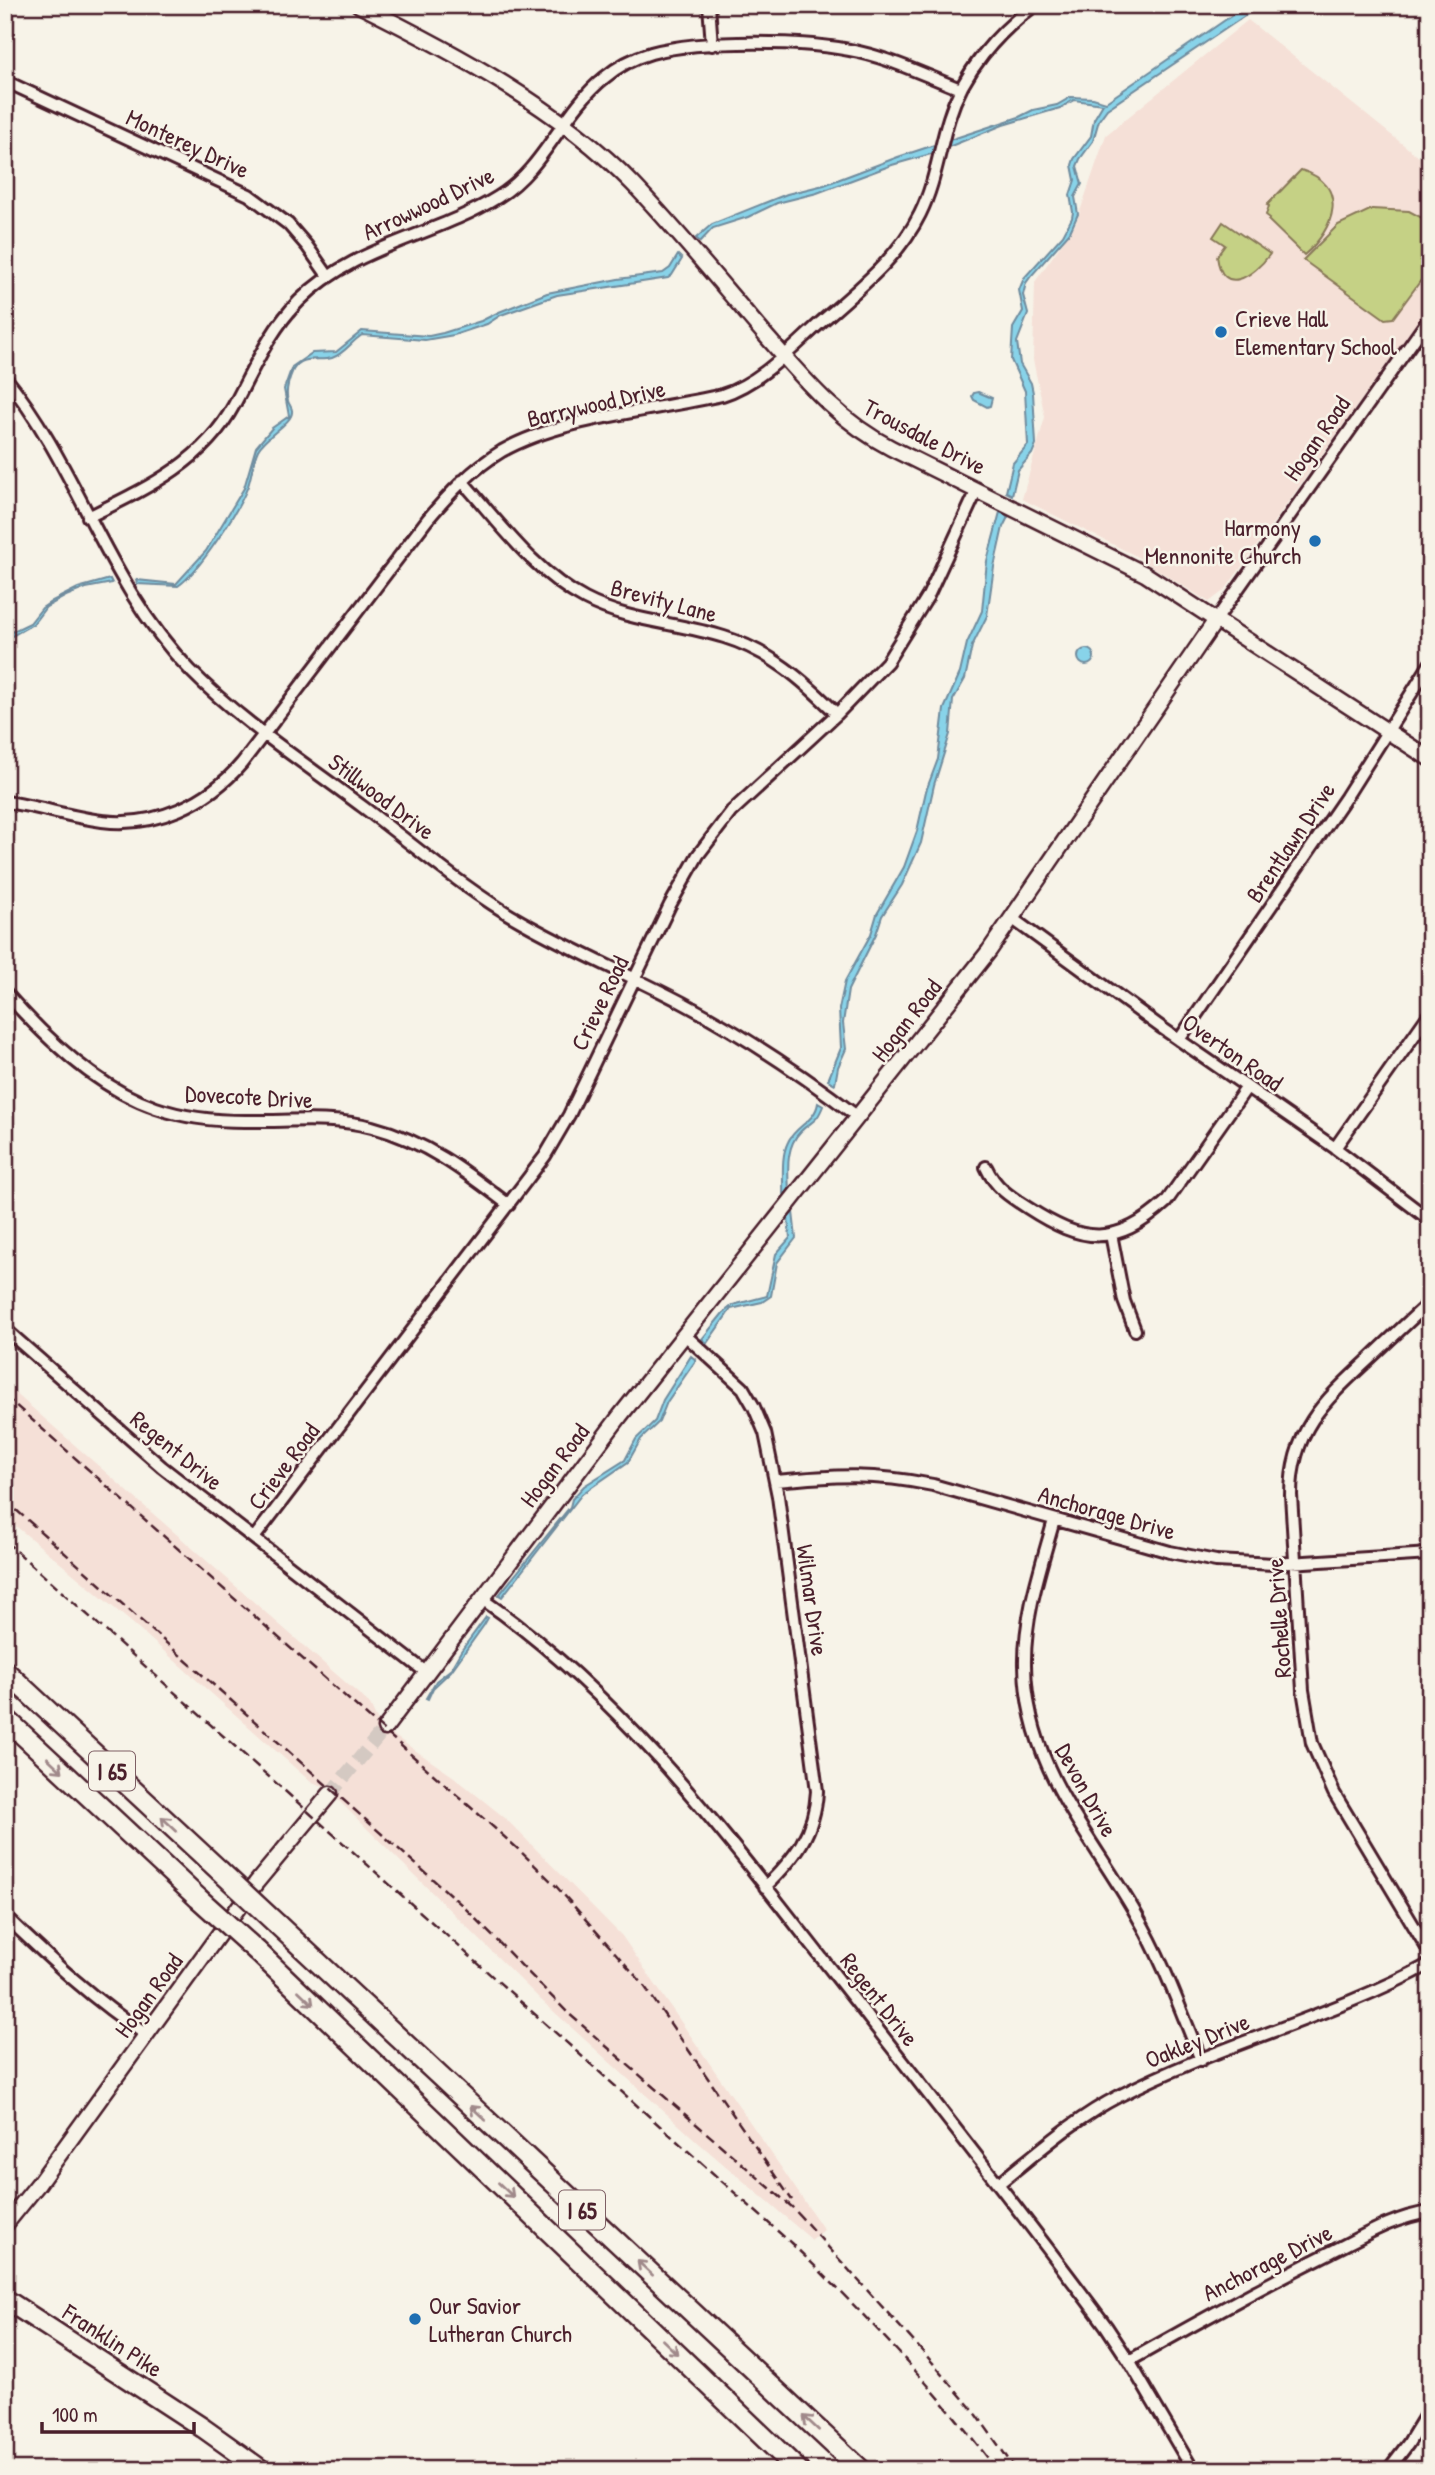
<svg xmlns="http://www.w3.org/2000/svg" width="1435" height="2475" font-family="'Patrick Hand',sans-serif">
  <rect width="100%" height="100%" fill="#f7f3e8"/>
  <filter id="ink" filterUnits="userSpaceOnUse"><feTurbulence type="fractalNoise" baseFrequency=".0143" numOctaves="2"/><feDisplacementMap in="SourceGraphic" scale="14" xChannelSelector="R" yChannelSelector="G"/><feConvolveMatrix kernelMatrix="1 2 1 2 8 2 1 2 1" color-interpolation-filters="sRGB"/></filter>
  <g filter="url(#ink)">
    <!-- built -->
    <path fill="#f5e0d7" d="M1248 20 1430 166V304L1225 590 1209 602 1134 555 1022 499 1045 417 1033 360 1035 282 1076 223 1106 135Z
      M5 1384 369 1703 378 1722 390 1733 454 1777 505 1818 622 1936 824 2230 812 2240 700 2144 541 2000 337 1799 324 1787 312 1783 137 1627 5 1517Z"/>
    <!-- green -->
    <path fill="#c5d185" stroke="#887858" stroke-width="2" d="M1301 170C1350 185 1335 229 1304 255L1268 220 1270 218 1266 215 1269 206 1267 205Z
      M1372 209 1409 211 1430 222V268L1393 318 1385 319 1303 260 1338 225Z
      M1223 222 1270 254C1254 276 1222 298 1217 256L1225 245 1213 237Z"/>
    <!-- water -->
    <path fill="#88d3e9" stroke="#6f8b9d" stroke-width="2" d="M1247 5H1261L1107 109 1099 120 1093 141 1080 159 1077 166 1082 184 1075 197 1078 214 1070 232 1031 276 1026 283 1023 295 1028 314 1017 342 1020 364 1031 383 1033 393 1036 444 1032 454 1018 470 1012 495 1006 492 1013 463 1028 445 1025 391 1011 360 1013 328 1023 311 1019 290 1024 278 1063 235 1072 218 1073 212 1070 195 1075 180 1072 165 1074 159 1091 136 1094 119 1103 104 1074 100 1060 108 1003 125 931 154 892 165 817 193 777 203 748 217 713 228 700 242 696 238 712 224 787 194 824 185 898 157 1019 117 1033 110 1057 105 1071 97 1093 98 1106 102Z
      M678 255 682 259 672 275 668 278 557 295 501 315 487 324 454 335 425 340 362 335C351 342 344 354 332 358 319 362 303 354 293 370 289 379 285 392 288 401 290 407 294 409 291 416 288 425 265 437 258 450 253 460 252 474 248 486 239 510 199 572 178 586L137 584 136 580 176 584 206 551 244 488 256 447 272 428 289 416 284 389 292 367 312 353 336 352 362 331 429 336 443 333 481 321 499 312 547 293 618 279 663 273 670 268Z
      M978 392 992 398 990 406 987 407 974 400 972 396 974 393Z
      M1000 512 1008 517 1003 527 994 567 987 616 972 646 965 679 953 700 950 734 934 785 921 843 902 885 882 916 876 934 848 990 843 1023 846 1049 838 1067 835 1084 828 1080 841 1048 839 1009 845 981 871 934 877 914 904 867 917 831 926 791 938 759 944 709 960 673 967 643 982 611 987 561Z
      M110 579 112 583 86 588 66 596 46 607 33 624 5 640V635L30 623 42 608 52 601 78 588Z
      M1078 657a8 8 0 1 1 16 0a8 8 0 1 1-16 0Z
      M818 1103 823 1106C816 1124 812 1120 801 1131 785 1147 788 1170 789 1191L783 1197C784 1179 780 1158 788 1142 796 1125 815 1122 818 1103Z
      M793 1212 796 1238 777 1263 771 1296 762 1302 731 1309 707 1343 702 1339 723 1313 733 1305 767 1296 776 1254 790 1238 788 1218Z
      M691 1356 696 1360 667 1402 659 1422 641 1439 628 1462 582 1494 502 1597 499 1595 570 1507 572 1499 584 1486 625 1460 636 1439 655 1421 663 1400Z
      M486 1617 488 1618 484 1625 451 1671 433 1688 428 1699 426 1698 436 1681 450 1670 461 1651Z"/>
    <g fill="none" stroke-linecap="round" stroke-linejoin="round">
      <!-- tertiary-tunnel -->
      <path stroke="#d4c9c2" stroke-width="14" stroke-dasharray="14 7" stroke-linecap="butt" d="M330 1794 385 1728"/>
      <!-- minor casing -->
      <g stroke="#4a1f2b" stroke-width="16">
        <path id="minor" d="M709 5 712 45
          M5 81 249 195 288 224 307 246 328 276
          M5 377C79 468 106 584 190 670 241 722 305 763 363 807 415 846 465 890 522 922 575 952 630 975 683 1003 745 1036 803 1075 858 1117
          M462 481C499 522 535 573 585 599 629 622 677 622 724 637 770 651 803 680 837 714
          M88 517C145 489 203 463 234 405 254 368 269 331 299 301 354 245 434 237 498 197 545 168 562 112 604 78 617 67 634 58 651 53 701 39 808 40 859 52 894 60 927 76 960 89
          M1216 620 1430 317
          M5 802C38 806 69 817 102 821 155 828 208 803 242 763L427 520C449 494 472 469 502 451 562 417 654 411 722 395 760 383 790 350 820 323 856 291 898 259 920 214 935 184 939 150 949 118 963 72 997 33 1035 5
          M1013 919 1162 1028 1335 1148 1430 1220
          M5 992C45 1038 97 1088 156 1108 185 1118 214 1121 245 1121 287 1122 331 1116 372 1127 426 1141 466 1172 509 1205
          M1179 1040 1346 797 1430 664
          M1335 1148 1430 1013
          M986 1167C995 1187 1009 1196 1028 1208 1082 1243 1116 1248 1166 1202L1247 1087
          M1111 1234 1124 1301 1135 1330
          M1430 1302C1408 1322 1387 1342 1366 1362 1323 1402 1291 1432 1291 1495L1303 1690 1312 1743 1334 1793 1430 1953
          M5 1329 162 1467 427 1673
          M685 1335 743 1388 754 1407 765 1433 778 1496 817 1791C815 1833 794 1859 765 1887
          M776 1481C836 1475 874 1473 933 1485L1170 1552 1216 1561 1274 1564 1430 1554
          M1054 1520C1041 1567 1024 1616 1025 1665 1026 1766 1089 1832 1136 1914 1163 1960 1181 2011 1201 2060
          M254 1538 545 1156 569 1115 670 905 698 855 731 812 837 714 887 662 928 596 977 490
          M482 1599C624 1697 729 1840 835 1975 926 2091 1018 2207 1106 2326L1129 2361 1193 2470
          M5 1916C50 1959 94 2001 147 2035
          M998 2184C1037 2153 1074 2119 1119 2096 1219 2044 1330 2018 1430 1964
          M1129 2361C1196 2323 1263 2286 1331 2252 1363 2236 1394 2217 1430 2212
          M1388 2470 1408 2444 1430 2408"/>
      </g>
      <!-- tertiary casing -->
      <g stroke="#4a1f2b" stroke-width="19">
        <path id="tertiary" d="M359 5C452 51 561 109 633 184 679 232 722 285 766 336 805 380 837 420 891 448L1145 574 1430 759
          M385 1728 620 1416 989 951 1216 620
          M5 2225 39 2183 256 1883 330 1794"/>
      </g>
      <!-- primary casing -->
      <g stroke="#4a1f2b" stroke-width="23">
        <path id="primary" d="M5 2299 203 2428 262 2470"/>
      </g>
      <!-- motorway casing -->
      <g stroke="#4a1f2b" stroke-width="24">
        <path id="motorway" d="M5 1671 219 1870
          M5 1718 198 1898
          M278 1925 861 2470
          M257 1951 798 2470"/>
      </g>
      <!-- minor -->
      <use href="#minor" stroke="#f7f3e8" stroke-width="10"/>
      <!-- tertiary -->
      <use href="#tertiary" stroke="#f7f3e8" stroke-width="14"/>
      <!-- primary -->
      <use href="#primary" stroke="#f7f3e8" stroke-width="18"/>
      <!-- motorway -->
      <use href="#motorway" stroke="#f7f3e8" stroke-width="19"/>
      <!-- rail -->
      <path stroke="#4a1f2b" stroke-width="2.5" stroke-dasharray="10 5" stroke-linecap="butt" d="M5 1396 518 1849 555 1885 643 1984 792 2200
        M5 1500 463 1906 568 2013 792 2207 932 2362 977 2415 1016 2470
        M5 1541 791 2243C865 2314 935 2388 997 2470"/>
      <!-- motorway-bridge casing -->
      <g stroke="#4a1f2b" stroke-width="24" stroke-linecap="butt">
        <path id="motorway-bridge" d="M219 1870 278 1925
          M198 1898 257 1951"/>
      </g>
      <!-- motorway-bridge -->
      <use href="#motorway-bridge" stroke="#f7f3e8" stroke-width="19"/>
    </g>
    <!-- one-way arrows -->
    <defs><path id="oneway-shaft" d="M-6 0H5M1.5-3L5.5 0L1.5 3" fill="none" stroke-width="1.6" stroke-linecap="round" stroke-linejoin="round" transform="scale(1.75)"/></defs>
    <g stroke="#a0898a">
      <use href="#oneway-shaft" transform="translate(55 1765) rotate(43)"/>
      <use href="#oneway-shaft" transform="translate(169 1824) rotate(-137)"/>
      <use href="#oneway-shaft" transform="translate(306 1998) rotate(44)"/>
      <use href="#oneway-shaft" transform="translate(478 2113) rotate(-137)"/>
      <use href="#oneway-shaft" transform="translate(506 2190) rotate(44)"/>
      <use href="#oneway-shaft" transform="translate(645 2268) rotate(-137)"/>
      <use href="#oneway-shaft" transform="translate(670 2347) rotate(44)"/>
      <use href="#oneway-shaft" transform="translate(811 2423) rotate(-137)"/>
    </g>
  </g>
  <!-- markers -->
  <g fill="#1f6fb2" stroke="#f7f3e8" stroke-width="2.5">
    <circle cx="1221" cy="332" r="7"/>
    <circle cx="1315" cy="541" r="7"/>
    <circle cx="415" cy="2319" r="7"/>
  </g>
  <g text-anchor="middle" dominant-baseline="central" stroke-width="5" stroke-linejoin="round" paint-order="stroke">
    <!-- shield labels -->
    <g fill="#f7f3e8" stroke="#7e5f64" stroke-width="2">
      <rect x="89" y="1751.5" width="46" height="39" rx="5"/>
      <rect x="559" y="2190.5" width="46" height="39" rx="5"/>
    </g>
    <g font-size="23" font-weight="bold" fill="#4a1f2b">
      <text x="112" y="1771">I 65</text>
      <text x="582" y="2210">I 65</text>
    </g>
    <!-- street labels -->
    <g font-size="24" fill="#4a1f2b" stroke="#f7f3e8">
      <text transform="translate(188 143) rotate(25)">Monterey Drive</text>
      <text transform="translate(428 203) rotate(-25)">Arrowwood Drive</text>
      <text transform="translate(596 403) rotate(-13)">Barrywood Drive</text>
      <text transform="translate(925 436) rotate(28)">Trousdale Drive</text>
      <text transform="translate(1316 438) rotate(-55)">Hogan Road</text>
      <text transform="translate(664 600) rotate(15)">Brevity Lane</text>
      <text transform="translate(382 796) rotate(37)">Stillwood Drive</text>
      <text transform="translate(1290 842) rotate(-56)">Brentlawn Drive</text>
      <text transform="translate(599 1003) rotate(-64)">Crieve Road</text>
      <text transform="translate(906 1020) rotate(-52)">Hogan Road</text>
      <text transform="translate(1233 1052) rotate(35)">Overton Road</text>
      <text transform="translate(249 1096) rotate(3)">Dovecote Drive</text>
      <text transform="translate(177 1450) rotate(39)">Regent Drive</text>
      <text transform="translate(554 1465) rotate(-53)">Hogan Road</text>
      <text transform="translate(283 1466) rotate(-53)">Crieve Road</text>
      <text transform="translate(1107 1512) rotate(16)">Anchorage Drive</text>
      <text transform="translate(813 1600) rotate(82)">Wilmar Drive</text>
      <text transform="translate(1278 1618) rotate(-94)">Rochelle Drive</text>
      <text transform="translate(1087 1790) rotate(61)">Devon Drive</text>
      <text transform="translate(148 1995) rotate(-54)">Hogan Road</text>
      <text transform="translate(880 1999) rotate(52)">Regent Drive</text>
      <text transform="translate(1197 2040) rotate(-22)">Oakley Drive</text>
      <text transform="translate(1267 2262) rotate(-27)">Anchorage Drive</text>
      <text transform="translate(113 2340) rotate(33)">Franklin Pike</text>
    </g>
    <!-- poi labels -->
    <g font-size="24" fill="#4a1f2b" stroke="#f7f3e8" text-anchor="start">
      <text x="1235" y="318">Crieve Hall<tspan x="1235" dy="28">Elementary School</tspan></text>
      <text x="1301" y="527" text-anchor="end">Harmony<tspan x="1301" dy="28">Mennonite Church</tspan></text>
      <text x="429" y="2305">Our Savior<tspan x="429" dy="28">Lutheran Church</tspan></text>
    </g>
  </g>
  <!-- margin -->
  <rect width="1435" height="2475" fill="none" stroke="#f7f3e8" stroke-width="28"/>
  <rect x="14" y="14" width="1407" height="2447" fill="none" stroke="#4a1f2b" stroke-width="2.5" filter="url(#ink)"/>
  <!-- scale -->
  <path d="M42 2422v10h152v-10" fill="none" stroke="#4a1f2b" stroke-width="3.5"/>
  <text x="52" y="2422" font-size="21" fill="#4a1f2b" stroke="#f7f3e8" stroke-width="5" paint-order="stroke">100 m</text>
</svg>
